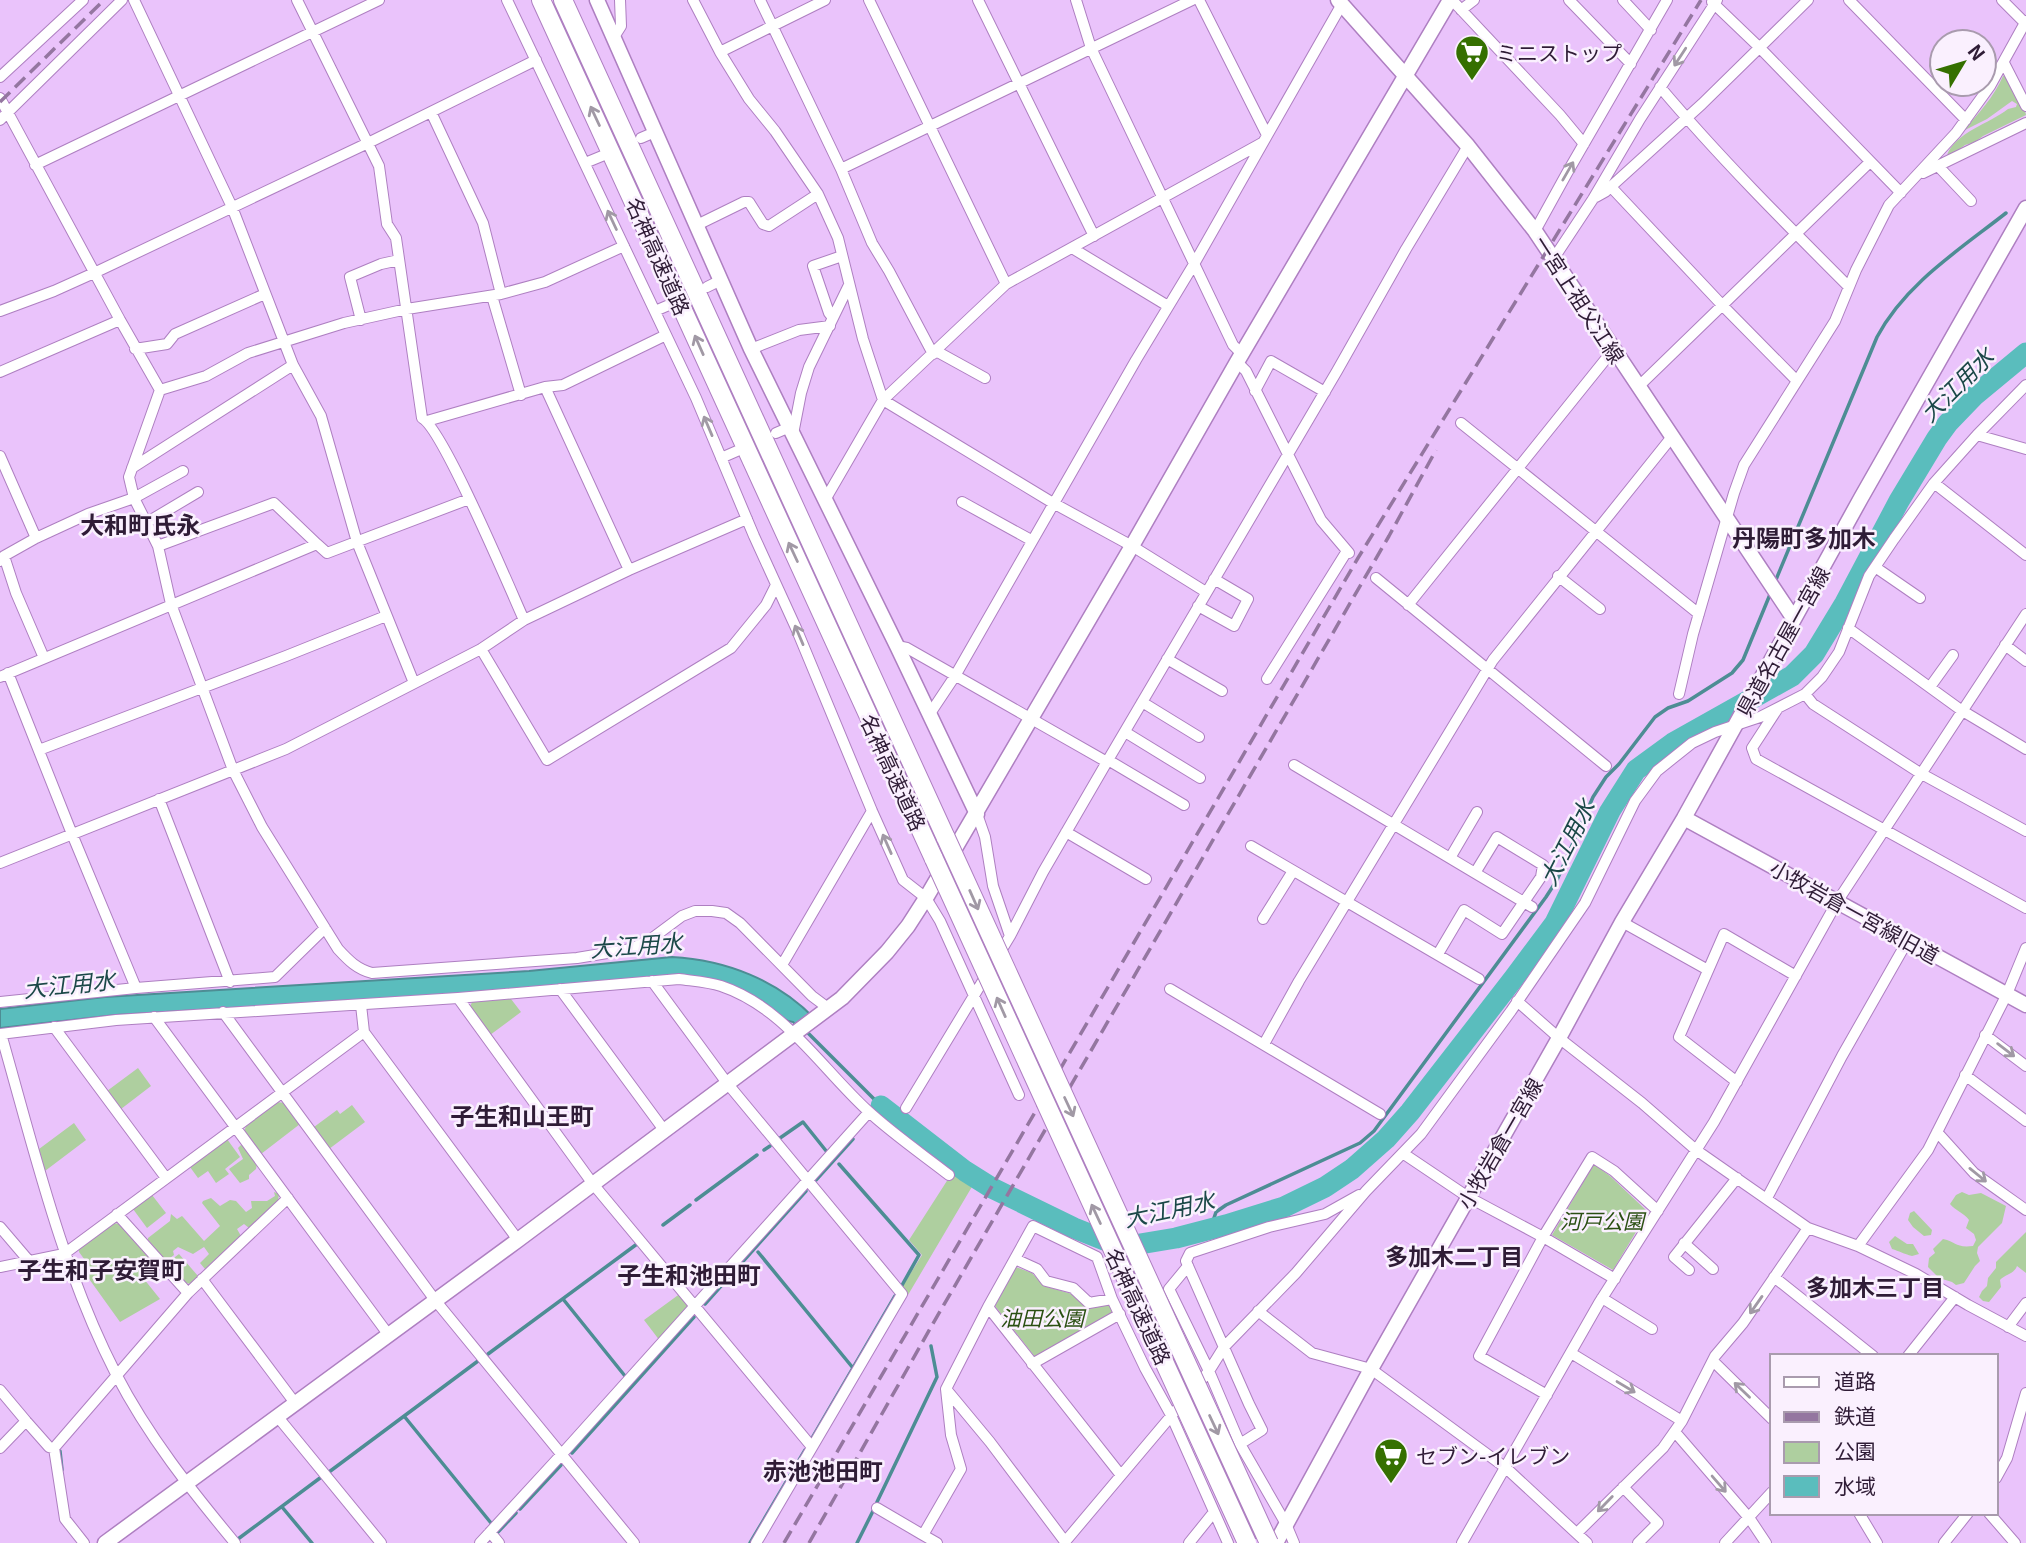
<svg xmlns="http://www.w3.org/2000/svg" width="2026" height="1543" font-family="Georgia,'Noto Sans JP',serif">
  <rect width="100%" height="100%" fill="#eac3fb"/>
  <!-- green -->
  <path fill="#aecf9f" d="M2007 75 2023 104 2026 115 1983 136 1975 142 1965 145 1957 151 1947 155C1956 132 1989 124 2008 109L2016 107 2017 104 2012 101 1987 119 1963 131C1978 114 1994 97 2003 76Z
    M511 999 521 1012 490 1035 470 1007 472 1002Z
    M138 1068 151 1086 121 1109 107 1091Z
    M277 1102 285 1103 300 1124 261 1154 244 1132 246 1126Z
    M352 1105 365 1122 329 1149 314 1127 337 1110 340 1114Z
    M74 1123 86 1140 45 1171 39 1149Z
    M227 1139 240 1157 225 1169 229 1174 216 1183 208 1171 198 1178 190 1167Z
    M242 1144 257 1164 256 1169 249 1175V1179L240 1183 229 1169 243 1159 238 1148Z
    M1594 1164 1610 1176 1648 1212 1613 1270 1552 1235Z
    M952 1173 973 1185 908 1295 902 1287 922 1255 909 1240Z
    M274 1192 279 1194 278 1201 249 1228 244 1224 237 1229 241 1236 205 1269 200 1263 209 1254 204 1247 193 1254 178 1247 173 1251 174 1255 166 1261 148 1240V1238L170 1221 171 1214 177 1219 182 1216 183 1217 204 1241 220 1226 202 1203 203 1201 211 1198 220 1206 230 1200 236 1201 246 1212 252 1208 251 1201H267L275 1196Z
    M1962 1192 1969 1195 1981 1193 2006 1206 2002 1223 1978 1247 1977 1253 1980 1261 1975 1266 1964 1283 1956 1285 1952 1282 1939 1278 1928 1267 1929 1258 1935 1253 1933 1249 1943 1239C1957 1242 1955 1248 1973 1246L1976 1240 1974 1234 1966 1228 1969 1220C1964 1213 1956 1211 1950 1204L1956 1195Z
    M152 1195 166 1213 147 1228 133 1209Z
    M1914 1211 1932 1230 1931 1235 1924 1236 1913 1227 1908 1220 1910 1213Z
    M113 1223 120 1224 158 1267 144 1279 160 1299 120 1322 87 1276 93 1271 79 1252V1248Z
    M2026 1232V1273L2017 1266C2014 1274 2006 1274 2000 1280L2001 1287 1989 1302 1983 1301 1979 1297 1982 1291 1987 1286 1988 1278 1996 1268V1262Z
    M1895 1236 1907 1244H1913L1919 1254 1912 1256C1904 1254 1899 1251 1892 1249L1889 1242Z
    M179 1254 198 1276 191 1284 185 1283 167 1263Z
    M1016 1267 1032 1273 1044 1286 1072 1294 1089 1308 1109 1305 1113 1312 1035 1357 995 1306Z
    M681 1293 689 1306 660 1341 644 1320Z"/>
  <!-- water -->
  <path fill="#5abdbd" stroke="#4d8d94" stroke-width="2" d="M672 957C726 960 778 980 816 1020L802 1032 793 1022C781 1021 772 1007 762 1001 735 984 705 976 674 975L459 994 116 1015 0 1028V1009L105 997 529 971Z"/>
  <g fill="none" stroke-linecap="round" stroke-linejoin="round">
    <!-- stream -->
    <path stroke="#4d8d94" stroke-width="3.5" d="M1775 582 1877 337C1905 284 1959 250 2006 213
      M806 1031 881 1106
      M780 1138 803 1122 827 1152
      M764 1150 770 1146
      M839 1164 919 1255 901 1287
      M816 1180 853 1139
      M696 1200 757 1155
      M663 1225 690 1205
      M1210 1230 1216 1212 1226 1205 1360 1143 1374 1131 1546 897 1557 880 1593 797 1606 777 1619 764 1655 717 1668 708 1688 701 1732 673 1743 660 1771 592
      M758 1252 853 1368
      M563 1299 625 1376
      M705 1304 806 1191
      M488 1354 637 1244
      M404 1416 491 1523
      M811 1440 895 1296
      M60 1451 62 1470
      M572 1453 694 1317
      M329 1472 478 1361
      M877 1502 937 1377 931 1346
      M282 1507 312 1543
      M520 1509 561 1465
      M497 1533 516 1513
      M238 1539 320 1478
      M750 1543 805 1450
      M857 1543 873 1511"/>
    <!-- river -->
    <path stroke="#5abdbd" stroke-width="21" d="M881 1106 965 1171 992 1188 1074 1228 1122 1247 1176 1238 1226 1225 1284 1207 1325 1187 1352 1169 1386 1139 1410 1112 1514 978 1555 923 1610 811 1636 770 1673 743 1792 676 1814 654 1845 603 1899 501 1937 438 1948 423 1974 396 2026 353"/>
    <!-- street casing -->
    <g stroke="#ae7fc1" stroke-width="12">
      <path id="street" d="M134 0 232 207 293 365 321 416 357 542 414 683
        M297 0 379 166 387 224 396 238 422 418C443 429 510 589 524 620
        M507 0 696 398 754 536 796 628 872 811 903 880 926 898 940 921 1019 1095
        M693 0 720 52 749 99 775 131 818 194 838 238 863 339 883 400 1053 503 1132 546 1206 592
        M760 0 841 169 872 243 889 271 933 354
        M869 0 1006 284
        M978 0 1094 236
        M1076 0 1091 48 1233 345 1242 354
        M1199 0 1267 135
        M1452 0 1560 115 1584 144
        M1569 0 1631 64
        M1623 0 1651 30
        M1849 0 1966 120
        M2002 0 2025 23
        M1712 2 1759 47 1901 193
        M1461 10 1474 0
        M614 37 621 26 620 0
        M720 52 825 0
        M2004 63 2026 106
        M0 77 83 0
        M1660 87C1719 157 1784 222 1849 287
        M0 98 120 320 160 390
        M431 112 483 223 501 294
        M0 120 122 0
        M641 138 655 132
        M585 163 602 156
        M35 165 379 0
        M1938 166 1971 201
        M841 169 1192 0
        M1923 173 2026 123
        M1611 187 1723 306 1797 381
        M1596 197 1605 192 1702 104 1808 0
        M697 225 744 202H749L763 224 769 226 818 194
        M1535 231 1567 173 1667 0
        M1072 248 1168 306
        M1554 258 1593 199 1640 119 1717 0
        M707 287 721 280
        M492 296 521 395
        M0 311 54 291 94 273 368 143 536 60
        M655 311 669 305
        M833 318 829 313 813 266 842 256
        M361 320 350 277 381 264 399 260
        M135 349 167 344 175 334 265 294
        M751 349 799 330 830 326
        M936 351 985 378
        M1237 362 1246 371 1321 520 1349 553
        M0 372 120 320
        M545 387 629 570
        M1638 387 1870 162
        M1255 391 1271 361 1325 392
        M427 421 545 387 563 385 666 335
        M1461 423 1699 614
        M776 433 790 427
        M793 434 801 393 809 367 849 285
        M1977 435 2026 449
        M0 456 36 538 4 556 0 561
        M721 458 737 451
        M132 468 293 365
        M183 471 134 498 158 546 171 604 233 770 262 827 338 949C349 961 357 969 372 973L577 958 631 949 651 939 682 916 695 911H712L726 913 740 923 812 996 828 1008
        M1934 483 2026 555
        M825 500 883 400 1006 284 1262 143
        M962 502 1031 540
        M146 523 198 492
        M36 538 88 514 134 498 129 477 160 390 206 376 248 353 344 323 407 309 501 294 545 282 624 246
        M158 546 274 503 317 544
        M4 556 16 593 44 658
        M1875 567 1920 598
        M1558 576 1600 609
        M1376 578 1606 766
        M1408 605 1613 350
        M1198 606 1234 626 1248 599 1214 579
        M1848 628 1961 710 2026 749
        M2005 645 2026 661
        M897 646 907 648 1107 762
        M481 649 547 760 731 648 766 605 776 585
        M1167 659 1222 691
        M8 673 72 834 136 988
        M0 677 317 544 327 553 469 499
        M1267 679 1347 551
        M1930 687 1953 655
        M1679 694 1693 634 1734 493 1744 465 1835 321 1856 270 1889 205 1956 133 1990 86 2026 21
        M1805 694 1813 704 1920 773 2026 831
        M1142 702 1199 737
        M1778 708 1752 748 1756 759 2026 908
        M929 715 955 676 1136 360 1194 264 1342 4
        M1125 732 1200 778
        M39 750 286 656 386 616
        M1108 760 1184 805
        M1294 765 1532 907
        M159 799 230 982
        M977 814 985 837 993 886 1010 936
        M1066 832 1146 879
        M1251 846 1479 979
        M1450 858 1477 812
        M0 863 286 749 481 649 524 620 629 570 747 519
        M1263 919 1293 871
        M1622 922 1708 970
        M1438 954 1464 910 1502 934 1541 877 1543 865 1497 837 1475 873
        M782 965 872 811
        M652 981 727 1083 902 1294 756 1543
        M560 989 664 1130
        M1170 989 1380 1114
        M458 998 593 1184 812 1447
        M1517 1001 1559 1038 1642 1103 1696 1150 1808 1228 1858 1246 1916 1274 1968 1305 2026 1336
        M0 1002 136 988 275 977 325 928
        M361 1005 364 1032 518 1240
        M223 1012 435 1300 634 1543
        M154 1017 388 1334
        M54 1027 166 1178
        M0 1034 116 1020 458 998 679 979C693 981 708 982 721 986 784 1007 821 1068 868 1111 893 1134 922 1154 949 1175
        M0 1035 1 1034C34 1149 61 1267 116 1374 148 1436 191 1490 235 1543
        M1985 1035 2026 1066
        M1264 1044 1299 981 1493 660 1671 438
        M1965 1075 2026 1121
        M1737 1082 1679 1037 1724 934 1796 976
        M906 1108 1010 936 1043 872 1108 760 1337 371 1406 249 1468 146
        M1937 1132 1974 1173 2026 1210
        M1404 1154 1468 1197 1543 1237 1615 1279
        M1767 1198 1842 1056 1908 940
        M117 1214 188 1293
        M0 1227 29 1261
        M1684 1243 1713 1269
        M1858 1246 1928 1150 2007 994 2026 948
        M1015 1259 1037 1269 1046 1281 1073 1288 1089 1303 1112 1299
        M1188 1266 1169 1289 1209 1371 1240 1444 1286 1524 1294 1543
        M0 1267 64 1254 364 1032
        M1689 1270 1674 1257 1737 1178
        M1774 1277 1873 1356
        M202 1279 295 1403
        M1602 1298 1652 1329
        M988 1307 1120 1474
        M1258 1311 1312 1353 1371 1369 1506 1468 1587 1543
        M2008 1327 2026 1303
        M1571 1353 1682 1421
        M1908 1356 1955 1297
        M1713 1361 1772 1419
        M1032 1364 1120 1314
        M946 1389 990 1442 1066 1543
        M0 1390 26 1421
        M1547 1395 1479 1356 1543 1237 1592 1157 1614 1171 1658 1211
        M277 1416 381 1543
        M1675 1432 1750 1519 1766 1543
        M1240 1444 1262 1430 1249 1404 1188 1266 1186 1261 1190 1253 1269 1227 1325 1214 1359 1195
        M0 1448 26 1421 49 1447 54 1448
        M1996 1478 2007 1458 2026 1393
        M1623 1487 1658 1523 1638 1543
        M877 1508 923 1535
        M1859 1513 1877 1543
        M1989 1513 2015 1543
        M490 1532 499 1543
        M1577 1533 1663 1448 1682 1421 1715 1356 1743 1323 1808 1228
        M84 1543 65 1519 54 1448 188 1293 288 1198
        M480 1543 561 1455 869 1112
        M937 1543 923 1535 961 1469 951 1435 946 1389 988 1307 1033 1226 1097 1257 1112 1299 1145 1368 1171 1415 1228 1543
        M1064 1543 1209 1371 1224 1347 1296 1273 1366 1191 1421 1134 1511 1011 1585 903 1635 801 1657 771 1692 743 1715 732 1760 717 1805 694 1822 677 1839 652 1869 576 1894 539 1934 483 1977 435 2026 385
        M1189 1543 1214 1512
        M1462 1543 1599 1303 1714 1122 1837 902 2026 614
        M1725 1543 1772 1492
        M1944 1543 1968 1513"/>
    </g>
    <!-- secondary casing -->
    <g stroke="#ae7fc1" stroke-width="17">
      <path id="secondary" d="M597 0 751 349 897 646 977 814
        M1338 0 1468 146 1535 231 1794 619
        M1684 818 2026 1005
        M105 1543 518 1240 842 998 887 952 908 926 926 898 1132 546 1237 362 1450 0
        M1276 1543 1371 1369 1559 1038 1622 922 1684 818 1861 498 2026 208"/>
    </g>
    <!-- highway casing -->
    <g stroke="#ae7fc1" stroke-width="20">
      <path id="highway" d="M541 0 934 859
        M563 0 946 838"/>
    </g>
    <!-- street -->
    <use href="#street" stroke="#fff" stroke-width="10"/>
    <!-- secondary -->
    <use href="#secondary" stroke="#fff" stroke-width="14"/>
    <!-- highway -->
    <use href="#highway" stroke="#fff" stroke-width="18"/>
    <!-- rail -->
    <path stroke="#9476a0" stroke-width="3.5" stroke-dasharray="14 7" stroke-linecap="butt" d="M0 102 104 0
      M784 1543 1358 558 1701 0
      M809 1543 931 1327 1389 536 1436 450"/>
    <!-- highway-bridge casing -->
    <g stroke="#ae7fc1" stroke-width="20" stroke-linecap="butt">
      <path id="highway-bridge" d="M946 838 1269 1543
        M934 859 1247 1543"/>
    </g>
    <!-- highway-bridge -->
    <use href="#highway-bridge" stroke="#fff" stroke-width="18"/>
  </g>
  <!-- one-way arrows -->
  <defs><path id="oneway-shaft" d="M-6 0H5M1.5-3L5.5 0L1.5 3" fill="none" stroke-width="1.6" stroke-linecap="round" stroke-linejoin="round" transform="scale(1.75)"/></defs>
  <g stroke="#a199a5">
    <use href="#oneway-shaft" transform="translate(1680 57) rotate(123)"/>
    <use href="#oneway-shaft" transform="translate(595 116) rotate(-115)"/>
    <use href="#oneway-shaft" transform="translate(1568 171) rotate(-60)"/>
    <use href="#oneway-shaft" transform="translate(612 220) rotate(-115)"/>
    <use href="#oneway-shaft" transform="translate(699 345) rotate(-114)"/>
    <use href="#oneway-shaft" transform="translate(708 426) rotate(-113)"/>
    <use href="#oneway-shaft" transform="translate(793 552) rotate(-115)"/>
    <use href="#oneway-shaft" transform="translate(799 635) rotate(-113)"/>
    <use href="#oneway-shaft" transform="translate(887 844) rotate(-114)"/>
    <use href="#oneway-shaft" transform="translate(974 900) rotate(66)"/>
    <use href="#oneway-shaft" transform="translate(1001 1007) rotate(-114)"/>
    <use href="#oneway-shaft" transform="translate(2006 1050) rotate(37)"/>
    <use href="#oneway-shaft" transform="translate(1069 1107) rotate(65)"/>
    <use href="#oneway-shaft" transform="translate(1978 1175) rotate(39)"/>
    <use href="#oneway-shaft" transform="translate(1096 1214) rotate(-115)"/>
    <use href="#oneway-shaft" transform="translate(1756 1305) rotate(125)"/>
    <use href="#oneway-shaft" transform="translate(1626 1387) rotate(31)"/>
    <use href="#oneway-shaft" transform="translate(1742 1390) rotate(-136)"/>
    <use href="#oneway-shaft" transform="translate(1214 1425) rotate(65)"/>
    <use href="#oneway-shaft" transform="translate(1719 1484) rotate(49)"/>
    <use href="#oneway-shaft" transform="translate(1605 1504) rotate(134)"/>
  </g>
  <!-- icons -->
  <defs>
    <g id="supermarket-pin" transform="scale(1.75)"><path d="M0 17L-7.5 6A9.5 9.5 0 1 1 7.5 6Z" fill="#357000" stroke="#faf0fe"/><path d="M-6-5.5h2.5l.6 2H6L4.5 2H-2.5L-4.4-4H-6ZM-1.5 3.2a1.3 1.3 0 1 0 .1 0ZM3 3.2a1.3 1.3 0 1 0 .1 0Z" fill="#fff"/></g>
  </defs>
  <g fill-rule="evenodd">
    <use href="#supermarket-pin" x="1472" y="52"/>
    <use href="#supermarket-pin" x="1391" y="1455"/>
  </g>
  <g text-anchor="middle" dominant-baseline="central" stroke-width="5" stroke-linejoin="round" paint-order="stroke">
    <!-- poi labels -->
    <g font-size="21" fill="#2f1c36" stroke="#faf0fe" text-anchor="start">
      <text x="1496" y="52">ミニストップ</text>
      <text x="1416" y="1455">セブン-イレブン</text>
    </g>
    <!-- street labels -->
    <g font-size="21" fill="#2f1c36" stroke="#faf0fe">
      <text transform="translate(659 256) rotate(66)">名神高速道路</text>
      <text transform="translate(1580 299) rotate(57)">一宮上祖父江線</text>
      <text transform="translate(1782 641) rotate(-61)">県道名古屋一宮線</text>
      <text transform="translate(894 772) rotate(65)">名神高速道路</text>
      <text transform="translate(1855 911) rotate(29)">小牧岩倉一宮線旧道</text>
      <text transform="translate(1499 1143) rotate(-60)">小牧岩倉一宮線</text>
      <text transform="translate(1139 1306) rotate(65)">名神高速道路</text>
    </g>
    <!-- park labels -->
    <g font-size="21" font-style="italic" fill="#2a4f12" stroke="#faf0fe">
      <text x="1602" y="1220">河戸公園</text>
      <text x="1042" y="1317">油田公園</text>
    </g>
    <!-- water labels -->
    <g font-size="23" font-style="italic" fill="#1b4848" stroke="#faf0fe">
      <text transform="translate(1956 384) rotate(-45)">大江用水</text>
      <text transform="translate(1566 842) rotate(-63)">大江用水</text>
      <text transform="translate(636 944) rotate(-4)">大江用水</text>
      <text transform="translate(69 983) rotate(-6)">大江用水</text>
      <text transform="translate(1169 1208) rotate(-12)">大江用水</text>
    </g>
    <!-- neighbourhood labels -->
    <g font-size="23" font-weight="bold" fill="#2f1c36" stroke="#faf0fe">
      <text x="1454" y="1255">多加木二丁目</text>
      <text x="1875" y="1286">多加木三丁目</text>
    </g>
    <!-- quarter labels -->
    <g font-size="24" font-weight="bold" fill="#2f1c36" stroke="#faf0fe">
      <text x="140" y="523">大和町氏永</text>
      <text x="1804" y="536">丹陽町多加木</text>
      <text x="522" y="1114">子生和山王町</text>
      <text x="101" y="1268">子生和子安賀町</text>
      <text x="689" y="1273">子生和池田町</text>
      <text x="823" y="1469">赤池池田町</text>
    </g>
  </g>
  <!-- legend -->
  <rect x="1770" y="1354" width="228" height="161" fill="#faf0fe" stroke="#a99bae" stroke-width="2"/>
  <rect x="1784" y="1377" width="35" height="10" fill="#ffffff" stroke="#a99bae" stroke-width="2"/>
  <text x="1834" y="1389" font-size="21" fill="#2f1c36">道路</text>
  <rect x="1784" y="1412" width="35" height="10" fill="#9476a0" stroke="#a99bae" stroke-width="2"/>
  <text x="1834" y="1424" font-size="21" fill="#2f1c36">鉄道</text>
  <rect x="1784" y="1442" width="35" height="21" fill="#aecf9f" stroke="#a99bae" stroke-width="2"/>
  <text x="1834" y="1459" font-size="21" fill="#2f1c36">公園</text>
  <rect x="1784" y="1476" width="35" height="21" fill="#5abdbd" stroke="#a99bae" stroke-width="2"/>
  <text x="1834" y="1494" font-size="21" fill="#2f1c36">水域</text>
  <!-- north arrow -->
  <g transform="translate(1963 63) rotate(52)"><circle r="33" fill="#faf0fe" stroke="#a99bae" stroke-width="2"/>
  <path d="M0-5L12 26L0 18L-12 26Z" fill="#357000"/>
  <text y="-10" font-size="19" font-weight="bold" text-anchor="middle" fill="#2f1c36">N</text>
  </g>
</svg>
